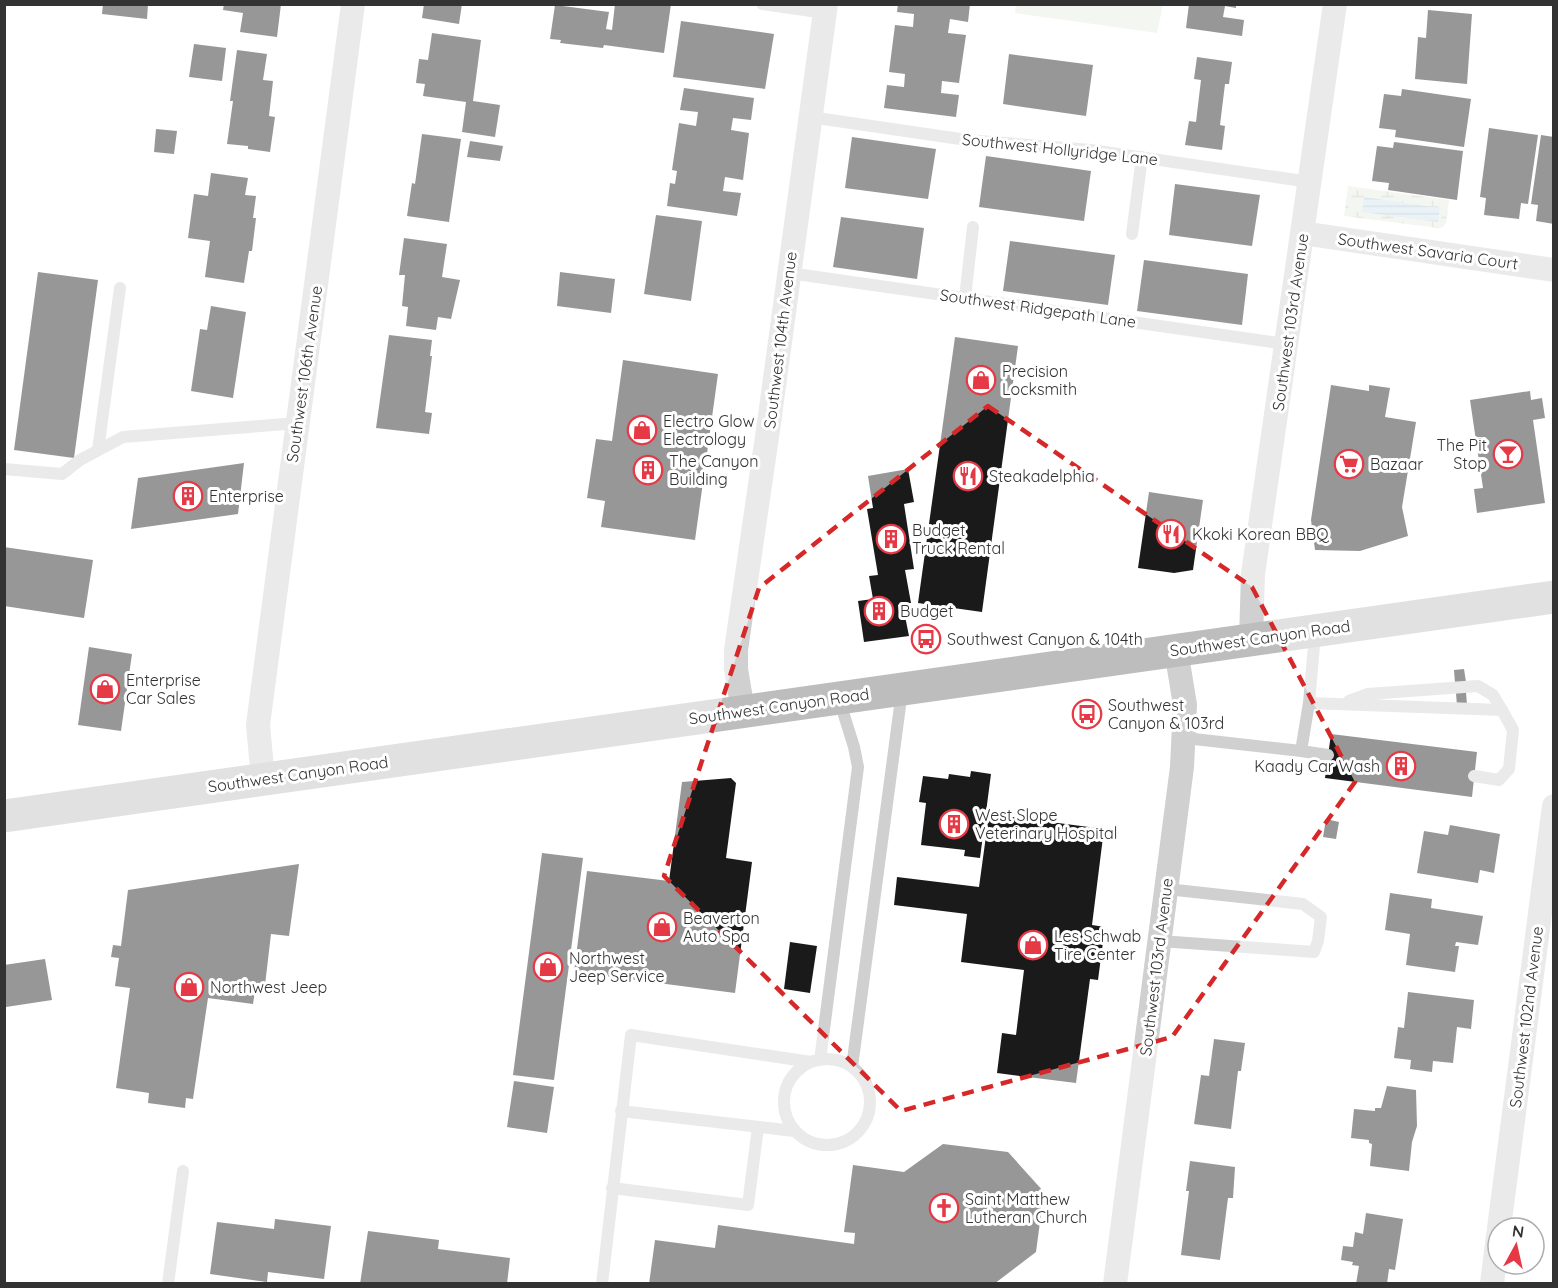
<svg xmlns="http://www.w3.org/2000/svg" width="1558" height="1288" font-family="Quicksand,sans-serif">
  <defs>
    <pattern id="wetland-marsh" width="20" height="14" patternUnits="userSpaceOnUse" patternTransform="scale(1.5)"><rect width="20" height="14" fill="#e6ecdf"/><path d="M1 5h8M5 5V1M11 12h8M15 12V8" fill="none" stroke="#c6cbc0"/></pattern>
    <pattern id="water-rules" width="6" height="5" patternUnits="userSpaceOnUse" patternTransform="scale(1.5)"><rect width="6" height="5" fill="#cfe2ee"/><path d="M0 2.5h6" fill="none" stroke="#b2c2cd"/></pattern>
  </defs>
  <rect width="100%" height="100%" fill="#fff"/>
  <!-- wetland -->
  <path fill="url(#wetland-marsh)" d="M1348 186 1449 200 1446 223 1443 227 1438 228 1344 216Z"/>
  <!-- park -->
  <path fill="#e6ecdf" d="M1016 5V4L1163 5 1157 33 1015 13Z"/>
  <!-- water -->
  <path fill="url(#water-rules)" d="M1364 197 1440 208 1438 222 1362 212Z"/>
  <!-- building -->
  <path fill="#1a1a1a" d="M103 4H148L147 19 102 14Z
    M224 4H281L277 37 240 32 243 13 223 10Z
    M424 4H462L459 24 422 18Z
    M615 4H671L664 53 604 45 603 48 560 43 561 40 550 39 555 5 609 12 606 29 612 30Z
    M898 4H970L968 22 950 19 948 33 966 35 959 83 942 81 941 93 959 95 956 117 884 108 887 85 904 87 905 74 889 72 895 25 913 27 914 14 897 12Z
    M1189 4H1236V8L1225 6 1223 17 1244 20 1242 36 1186 28Z
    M1428 10 1472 14 1467 84 1415 79 1418 37 1426 38Z
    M681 21 774 34 765 89 673 77Z
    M432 33 481 40 473 101 500 105 495 137 462 132 466 102 423 96 425 84 416 83 419 59 428 60Z
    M194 44 226 48 222 81 189 77Z
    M237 50 267 54 263 80 273 81 269 116 275 117 270 152 248 149V146L227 144 233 101H230Z
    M1009 54 1093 65 1086 116 1003 104Z
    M1197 57 1232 62 1229 84H1225L1220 125 1225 126 1222 150 1185 145 1189 121 1196 122 1201 80 1194 79Z
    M684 88 754 98 751 120 733 118 731 130 749 133 743 180 725 177 723 191 741 193 737 216 667 206 670 183 675 184 677 171 672 170 679 123 696 126 698 112 680 110Z
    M1402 89 1471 99 1464 147 1395 137 1396 130 1379 128 1384 94 1401 96Z
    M1489 128 1538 135 1528 204 1521 203 1519 219 1484 215 1486 198 1480 197Z
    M156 129 177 131 174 154 154 152Z
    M422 134 461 139 449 222 407 216 412 183 415 184Z
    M1541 135 1554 137V224L1536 221 1538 205 1531 204Z
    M852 137 936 149 928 199 845 188Z
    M470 141 503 146 500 161 467 157Z
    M1394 142 1463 151 1457 200 1388 190 1389 183 1372 181 1377 146 1393 148Z
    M986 156 1091 171 1084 221 979 207Z
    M211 173 248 178 245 195 256 196 253 218H256L252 251H249L244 283 205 277 210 241 188 238 194 194 208 196Z
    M1175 184 1260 195 1252 246 1169 235Z
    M656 215 702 221 691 301 644 294Z
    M841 217 924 228 917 279 833 267Z
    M404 238 447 244 442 277 460 280 451 319 438 317 436 330 406 326 408 307 402 306 405 275H399Z
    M1010 241 1115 255 1108 305 1003 291Z
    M1144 260 1248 274 1242 325 1137 311Z
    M38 272 98 280 74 458 14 450Z
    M560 272 615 279 611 313 557 306Z
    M211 306 246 312 233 398 191 391 200 329 207 330Z
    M389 335 432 340 430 356H432L425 412 432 413 429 434 376 428Z
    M955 337 1018 346 982 612 918 603Z
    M623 360 718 374 695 540 601 527 605 501 587 498 596 439 612 441Z
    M1331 385 1369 391V385L1390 388 1385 417 1416 422 1402 507 1408 536 1360 551 1315 550 1311 520Z
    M1530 391 1531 400 1542 398 1545 418 1533 420 1545 503 1477 513 1474 489 1483 488 1470 400Z
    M244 463 238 514 131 529 138 478Z
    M908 469 914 502 904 504 914 569 905 570 911 603 898 605 900 617 905 616 909 636 864 642 858 601 873 599 869 576 878 575 867 509 873 508 868 476Z
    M1149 492 1203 500 1193 570 1174 573 1138 568Z
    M4 547 93 560 84 618 4 606Z
    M89 647 132 654 121 731 78 725Z
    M1464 669 1466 682 1455 683 1454 670Z
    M1466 692 1467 705 1457 706 1456 693Z
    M1331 734 1477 752 1472 797 1325 778Z
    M971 771 991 774 980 858 964 856 965 850 921 845 926 803 919 802 923 776 948 779 949 774 970 777Z
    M731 778 736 783 726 858 752 862 735 993 574 972 587 871 669 881 682 782Z
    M989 814 1104 829 1092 925 1105 927 1098 980 1090 979 1076 1083 997 1073 1002 1033 1016 1035 1024 970 961 962 967 914 894 905 897 877 979 887Z
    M1326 819 1339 822 1336 839 1323 837Z
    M1450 825 1500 834 1494 873 1480 870 1478 883 1417 873 1424 831 1448 835Z
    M542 853 583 858 554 1080 513 1075Z
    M299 864 289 936 271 934 265 985 256 984 253 1004 208 998 193 1099 186 1098 185 1108 148 1103 149 1093 116 1088 130 988 115 986 119 958 111 957 113 945 121 946 128 890Z
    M1390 893 1432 899 1431 908 1483 916 1478 945 1456 942 1455 946H1459L1455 972 1406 965 1410 934 1385 930Z
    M790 942 817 946 810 993 784 989Z
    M45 959 52 1000 6 1007 4 965Z
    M1408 992 1474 1000 1471 1029 1457 1027 1453 1063 1433 1061 1432 1072 1410 1069 1411 1060 1394 1058 1398 1027 1404 1028Z
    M1214 1039 1245 1043 1241 1071H1238L1231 1129 1194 1124 1201 1075 1209 1076Z
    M514 1081 554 1087 547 1133 507 1127Z
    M1387 1086 1416 1090 1417 1126 1412 1142 1409 1171 1370 1166 1372 1144 1369 1143V1140L1351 1138 1354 1109 1375 1111V1108H1381Z
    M943 1144 1008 1152 1044 1192 1036 1252 994 1284H649L655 1240 715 1248 718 1225 854 1244 855 1233 844 1232 853 1165 904 1172Z
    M1190 1161 1235 1167 1233 1198H1228L1220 1260 1181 1255 1189 1191H1186Z
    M1366 1213 1403 1219 1395 1270 1389 1269 1387 1284H1356L1359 1266 1352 1265 1353 1262 1341 1260 1343 1246 1353 1247 1355 1232 1363 1234Z
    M275 1219 331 1226 324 1279 268 1272 267 1282 210 1274 217 1222 274 1229Z
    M368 1231 439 1240 438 1249 510 1258 507 1284H360Z"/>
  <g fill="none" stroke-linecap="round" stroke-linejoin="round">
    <!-- service -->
    <path stroke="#d0d0d0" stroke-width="12" d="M762 4 825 13
      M810 117 967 140 1091 150 1310 182
      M1132 234 1142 157
      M789 273 1286 344
      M965 298 973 227
      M98 450 120 288
      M4 469 62 474 80 460 123 437 298 423
      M1349 701 1368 694 1478 686 1493 695 1502 710
      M1309 703 1502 710 1513 730 1509 769 1499 780 1474 776
      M1185 738 1301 751 1309 703 1315 634
      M1301 751 1328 755
      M1160 941 1314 952 1318 941 1321 917 1303 904 1167 889
      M784 1102a43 43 0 1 1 86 0a43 43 0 1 1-86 0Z
      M820 1060 858 767 854 747 839 699
      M852 1067 902 691
      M621 1111 794 1131
      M612 1188 748 1205 758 1127
      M168 1284 183 1171
      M602 1284 631 1035 811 1062"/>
    <!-- minor -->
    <path stroke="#d0d0d0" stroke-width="24" d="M1302 233 1554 270
      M1251 639 1253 574 1335 4
      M743 711 736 669V650L768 430 826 4
      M263 779 258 725 353 4
      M1499 1228 1554 806
      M1115 1284 1182 767 1185 705 1176 650
      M1492 1284 1498 1235"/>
    <!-- secondary -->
    <path stroke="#bdbdbd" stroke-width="33" d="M4 816 1554 597"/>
  </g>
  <!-- marked area -->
  <path d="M0 0H1558V1288H0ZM988 406 1252 587 1355 782 1172 1037 901 1111 664 876 759 588Z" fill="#fff" fill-opacity=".55" fill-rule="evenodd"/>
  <path fill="none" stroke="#d62828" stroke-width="4.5" stroke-dasharray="12 8" stroke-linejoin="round" d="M988 406 1252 587 1355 782 1172 1037 901 1111 664 876 759 588Z"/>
  <!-- icons -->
  <defs>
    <g id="shop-ring" transform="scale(1.5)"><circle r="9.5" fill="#fff" stroke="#e63946" stroke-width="1.5"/><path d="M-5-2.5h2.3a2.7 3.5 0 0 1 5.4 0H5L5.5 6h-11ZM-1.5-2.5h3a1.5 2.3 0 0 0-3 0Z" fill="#e63946"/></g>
    <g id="bar-ring" transform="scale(1.5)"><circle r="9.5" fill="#fff" stroke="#e63946" stroke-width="1.5"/><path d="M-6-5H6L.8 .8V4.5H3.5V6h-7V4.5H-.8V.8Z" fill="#e63946"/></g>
    <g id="supermarket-ring" transform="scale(1.5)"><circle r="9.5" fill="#fff" stroke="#e63946" stroke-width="1.5"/><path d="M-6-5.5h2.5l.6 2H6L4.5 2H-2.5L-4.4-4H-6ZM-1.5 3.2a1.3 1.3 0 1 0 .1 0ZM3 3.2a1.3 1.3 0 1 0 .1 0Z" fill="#e63946"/></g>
    <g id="building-ring" transform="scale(1.5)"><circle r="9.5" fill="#fff" stroke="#e63946" stroke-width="1.5"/><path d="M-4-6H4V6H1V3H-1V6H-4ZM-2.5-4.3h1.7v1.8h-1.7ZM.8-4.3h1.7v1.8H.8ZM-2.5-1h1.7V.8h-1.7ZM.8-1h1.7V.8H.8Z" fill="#e63946"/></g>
    <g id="restaurant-ring" transform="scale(1.5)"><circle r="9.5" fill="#fff" stroke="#e63946" stroke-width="1.5"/><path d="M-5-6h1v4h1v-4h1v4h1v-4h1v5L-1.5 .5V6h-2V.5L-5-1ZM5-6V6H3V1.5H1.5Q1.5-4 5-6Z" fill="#e63946"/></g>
    <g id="bus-ring" transform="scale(1.5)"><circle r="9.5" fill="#fff" stroke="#e63946" stroke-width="1.5"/><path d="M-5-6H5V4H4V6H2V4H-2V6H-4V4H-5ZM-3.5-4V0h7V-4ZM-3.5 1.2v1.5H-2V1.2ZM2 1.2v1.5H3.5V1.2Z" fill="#e63946"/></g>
    <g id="church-ring" transform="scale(1.5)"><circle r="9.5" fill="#fff" stroke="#e63946" stroke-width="1.5"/><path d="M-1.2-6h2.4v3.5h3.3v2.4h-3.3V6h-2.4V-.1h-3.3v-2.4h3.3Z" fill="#e63946"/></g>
  </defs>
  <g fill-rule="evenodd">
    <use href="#shop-ring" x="981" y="380"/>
    <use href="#shop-ring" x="642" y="430"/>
    <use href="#bar-ring" x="1508" y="454"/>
    <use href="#supermarket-ring" x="1349" y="464"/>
    <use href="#building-ring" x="648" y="470"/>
    <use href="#restaurant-ring" x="968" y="476"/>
    <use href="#building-ring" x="188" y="496"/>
    <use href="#restaurant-ring" x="1171" y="534"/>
    <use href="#building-ring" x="891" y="539"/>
    <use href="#building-ring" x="879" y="611"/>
    <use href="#bus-ring" x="926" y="639"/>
    <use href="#shop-ring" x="105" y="689"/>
    <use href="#bus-ring" x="1087" y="714"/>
    <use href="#building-ring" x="1401" y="766"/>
    <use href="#building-ring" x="954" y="824"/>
    <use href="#shop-ring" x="662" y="927"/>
    <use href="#shop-ring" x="1033" y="945"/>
    <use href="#shop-ring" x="548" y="967"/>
    <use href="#shop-ring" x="189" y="987"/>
    <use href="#church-ring" x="944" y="1208"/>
  </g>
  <g text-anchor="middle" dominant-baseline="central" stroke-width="6" stroke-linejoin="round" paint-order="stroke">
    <!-- street labels -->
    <g font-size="16" fill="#333" stroke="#fff">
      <text transform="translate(1060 149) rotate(6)">Southwest Hollyridge Lane</text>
      <text transform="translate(1428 251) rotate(8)">Southwest Savaria Court</text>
      <text transform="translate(1038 308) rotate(8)">Southwest Ridgepath Lane</text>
      <text transform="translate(1290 322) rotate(-82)">Southwest 103rd Avenue</text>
      <text transform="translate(780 340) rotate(-83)">Southwest 104th Avenue</text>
      <text transform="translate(304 374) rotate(-82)">Southwest 106th Avenue</text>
      <text transform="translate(1260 638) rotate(-8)">Southwest Canyon Road</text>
      <text transform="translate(779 706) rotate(-8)">Southwest Canyon Road</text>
      <text transform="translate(298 774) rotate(-8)">Southwest Canyon Road</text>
      <text transform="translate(1156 967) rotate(-83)">Southwest 103rd Avenue</text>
      <text transform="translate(1526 1017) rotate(-83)">Southwest 102nd Avenue</text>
    </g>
    <!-- poi labels -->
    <g font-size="16" fill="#333" stroke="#fff" text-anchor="start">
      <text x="1002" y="371">Precision<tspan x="1002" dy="18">Locksmith</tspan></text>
      <text x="663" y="421">Electro Glow<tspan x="663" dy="18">Electrology</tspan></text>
      <text x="1487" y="445" text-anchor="end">The Pit<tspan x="1487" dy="18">Stop</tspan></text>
      <text x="669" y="461">The Canyon<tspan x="669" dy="18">Building</tspan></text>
      <text x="1370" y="464">Bazaar</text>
      <text x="989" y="476">Steakadelphia</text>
      <text x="209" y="496">Enterprise</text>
      <text x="912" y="530">Budget<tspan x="912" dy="18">Truck Rental</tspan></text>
      <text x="1192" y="534">Kkoki Korean BBQ</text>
      <text x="900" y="611">Budget</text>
      <text x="947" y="639">Southwest Canyon &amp; 104th</text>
      <text x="126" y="680">Enterprise<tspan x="126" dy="18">Car Sales</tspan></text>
      <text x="1108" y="705">Southwest<tspan x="1108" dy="18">Canyon &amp; 103rd</tspan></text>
      <text x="1380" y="766" text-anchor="end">Kaady Car Wash</text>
      <text x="975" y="815">West Slope<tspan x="975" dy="18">Veterinary Hospital</tspan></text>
      <text x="683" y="918">Beaverton<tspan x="683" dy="18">Auto Spa</tspan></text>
      <text x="1054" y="936">Les Schwab<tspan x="1054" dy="18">Tire Center</tspan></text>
      <text x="569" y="958">Northwest<tspan x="569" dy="18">Jeep Service</tspan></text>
      <text x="210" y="987">Northwest Jeep</text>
      <text x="965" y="1199">Saint Matthew<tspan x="965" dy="18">Lutheran Church</tspan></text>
    </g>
  </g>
  <!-- border -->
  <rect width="1558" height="1288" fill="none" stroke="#333333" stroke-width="12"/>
  <!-- north arrow -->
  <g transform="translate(1516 1246) rotate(8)"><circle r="28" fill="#ffffff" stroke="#adadad" stroke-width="1.5"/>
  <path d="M0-4.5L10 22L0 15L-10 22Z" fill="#e63946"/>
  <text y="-9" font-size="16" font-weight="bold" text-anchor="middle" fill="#333333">N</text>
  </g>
</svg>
